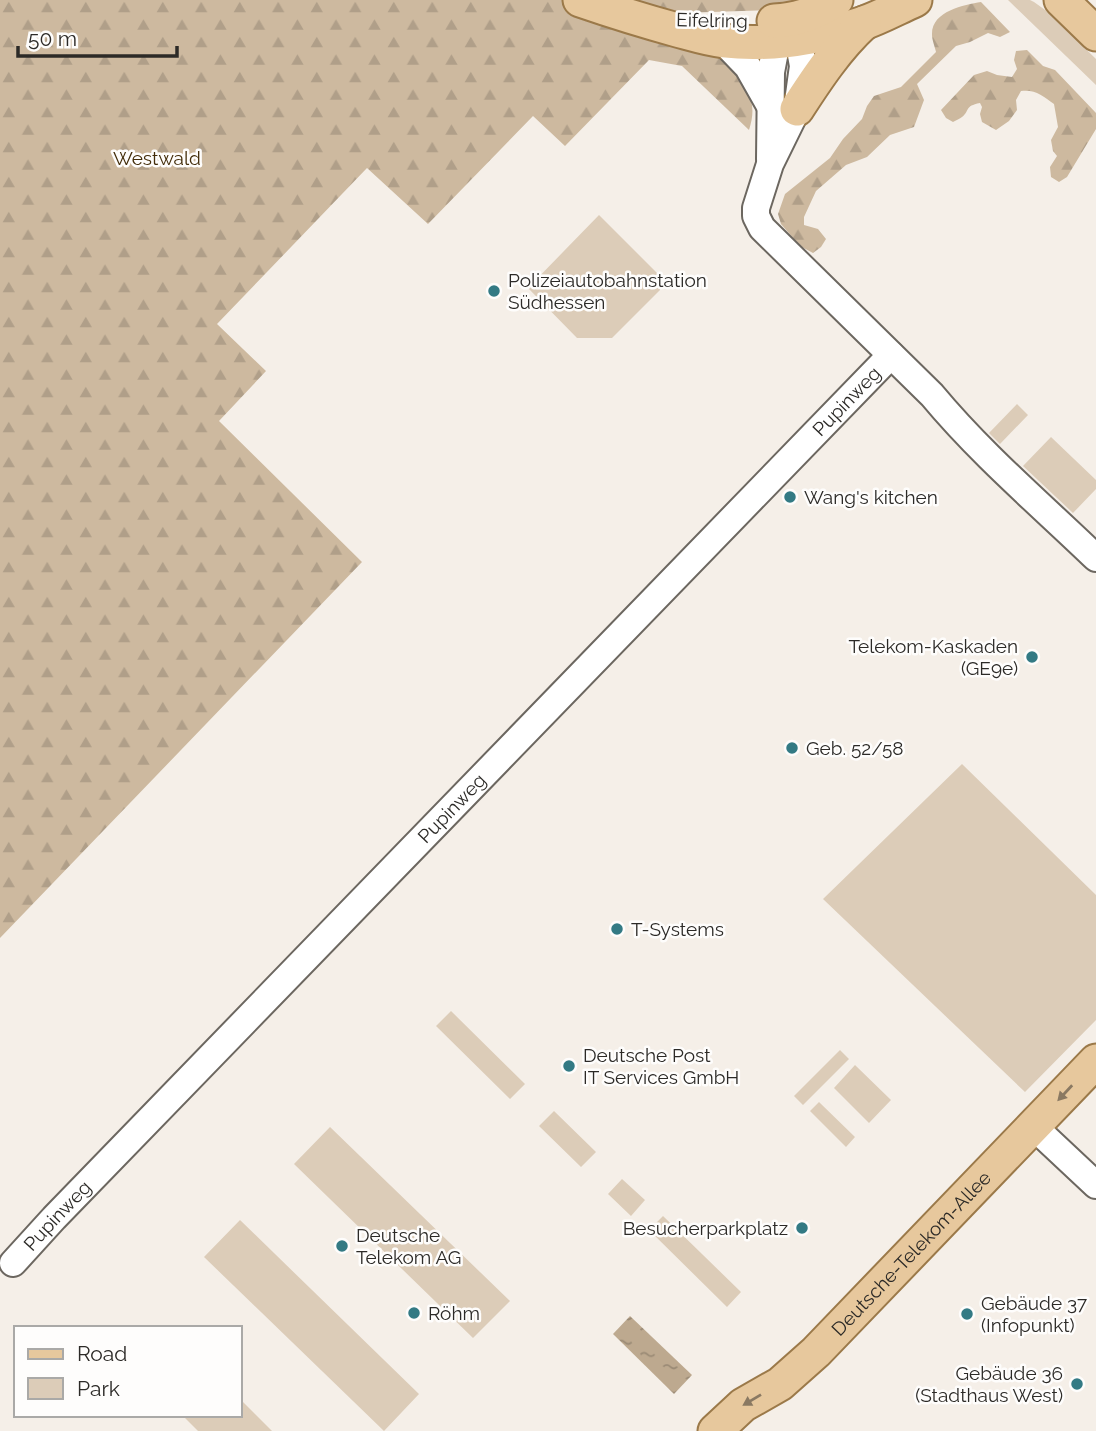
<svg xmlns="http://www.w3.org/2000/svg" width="1096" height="1431" font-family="Raleway,sans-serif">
  <defs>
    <pattern id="forest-firs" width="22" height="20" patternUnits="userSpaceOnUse" patternTransform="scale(1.75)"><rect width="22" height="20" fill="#cdb99f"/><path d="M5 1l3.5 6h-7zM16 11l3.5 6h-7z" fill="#b09f89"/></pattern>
    <pattern id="water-ripples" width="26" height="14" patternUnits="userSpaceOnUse" patternTransform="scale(1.75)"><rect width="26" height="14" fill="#bda98f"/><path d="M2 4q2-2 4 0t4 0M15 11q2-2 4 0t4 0" fill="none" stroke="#9a8a75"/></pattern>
  </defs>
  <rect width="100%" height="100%" fill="#f5efe8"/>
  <!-- green -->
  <path fill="#dcccb8" d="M1008 0H1030L1034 2 1048 12 1096 59V85Z
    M599 215 660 276V290L612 338H577L528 288Z
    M1017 404 1028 415 1000 444 989 433Z
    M1051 437 1096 480V489L1073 513 1023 466Z
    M962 764 1096 895V1020L1025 1092 823 899Z
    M451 1011 525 1084 510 1099 436 1026Z
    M840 1050 849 1059 803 1105 794 1096Z
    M855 1065 891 1100 869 1123 834 1088Z
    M819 1102 855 1137 846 1147 810 1111Z
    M554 1111 596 1152 581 1167 539 1126Z
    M330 1127 510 1301 473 1338 294 1164Z
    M622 1179 645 1200 631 1216 608 1194Z
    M663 1216 741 1292 727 1307 649 1230Z
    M240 1220 419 1394 384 1431 204 1257Z
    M240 1399 272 1431H198L182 1415H240Z"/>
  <!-- forest -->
  <path fill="url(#forest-firs)" d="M0 0H805L773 10 682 13 650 11 631 34C659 44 706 46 730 65 737 71 742 80 746 88 754 102 754 115 749 130L682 66 649 60 565 146 533 116 428 224 367 168 217 324 266 371 219 421 362 562 0 938Z
    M981 2 1010 32 1000 37 988 33 970 42 956 46 917 84 924 100 914 127 890 135 867 157 846 165 816 191 804 217V225L818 229 826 239 821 247 813 253 800 246 781 224 778 214 785 194 830 158 843 139 862 119 867 106 874 96 901 87 936 52C935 47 932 40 932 35 931 11 964 5 981 2Z
    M1027 50 1043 66 1055 70 1096 113V129L1067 177 1059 182 1051 177 1050 167 1057 156 1053 151 1051 140 1058 127 1054 104C1043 96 1035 89 1021 91L1016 100 1017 110 1009 121 996 130 982 122 980 114 982 107 980 103C964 106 970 111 962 117 960 119 956 120 953 122L946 118 941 110 974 75 987 71 997 75 1012 77 1017 69 1014 60 1016 51Z"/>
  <!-- water -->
  <path fill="url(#water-ripples)" d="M630 1316 692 1375 674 1394 613 1334Z"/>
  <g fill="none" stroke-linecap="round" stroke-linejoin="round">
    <!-- minor casing -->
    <g stroke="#6c6760" stroke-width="30">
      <g id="minor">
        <path d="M789 22 798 38 803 66 797 109 770 164 756 208V216L762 228 932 395C981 454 1041 505 1096 558"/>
        <path d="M723 41 748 67 769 104"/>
        <path d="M770 159 771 72 777 41 786 25"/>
        <path d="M1033 1126 1096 1185"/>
        <path id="s1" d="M13 1263 54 1218 891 355"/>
      </g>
    </g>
    <!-- major casing -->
    <g stroke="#9b7949" stroke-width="37">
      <g id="major">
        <path d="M580 0C612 11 644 21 677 30 692 34 708 39 724 41 769 46 818 38 861 24 879 18 897 8 915 0"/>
        <path d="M1061 0 1096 34"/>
        <path d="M774 21C798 20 816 13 836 0"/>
        <path d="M797 109C817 78 837 48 864 23"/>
        <path id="s2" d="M715 1431 743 1405 780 1384 816 1352 1096 1061"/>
      </g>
    </g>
    <!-- minor -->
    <use href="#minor" stroke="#fff" stroke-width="26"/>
    <!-- major -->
    <use href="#major" stroke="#e7c89d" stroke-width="33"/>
  </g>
  <!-- one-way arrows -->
  <defs><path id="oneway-solid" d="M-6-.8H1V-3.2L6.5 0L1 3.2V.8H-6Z" transform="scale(1.75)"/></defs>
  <g fill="#8a7962">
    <use href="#oneway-solid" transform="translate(1065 1093) rotate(133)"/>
    <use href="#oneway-solid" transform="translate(752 1400) rotate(149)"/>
  </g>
  <!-- markers -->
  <g fill="#337a84" stroke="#fefdfc" stroke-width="2.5">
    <circle cx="494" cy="291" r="7"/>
    <circle cx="790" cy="497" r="7"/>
    <circle cx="1032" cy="657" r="7"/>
    <circle cx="792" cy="748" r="7"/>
    <circle cx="617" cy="929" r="7"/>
    <circle cx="569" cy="1066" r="7"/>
    <circle cx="802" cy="1228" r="7"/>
    <circle cx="342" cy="1246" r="7"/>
    <circle cx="414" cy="1313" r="7"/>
    <circle cx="967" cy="1314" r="7"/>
    <circle cx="1077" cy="1384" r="7"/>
  </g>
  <g text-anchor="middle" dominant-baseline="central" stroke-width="5" stroke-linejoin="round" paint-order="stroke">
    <!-- street labels -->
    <g font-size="19" fill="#2c2a27" stroke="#fefdfc">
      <text transform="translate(712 20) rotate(1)">Eifelring</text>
      <text stroke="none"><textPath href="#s1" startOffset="1199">Pupinweg</textPath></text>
      <text stroke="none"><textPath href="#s1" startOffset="632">Pupinweg</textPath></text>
      <text stroke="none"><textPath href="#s1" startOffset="65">Pupinweg</textPath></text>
      <text stroke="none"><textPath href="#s2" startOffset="266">Deutsche-Telekom-Allee</textPath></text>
    </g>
    <!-- park labels -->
    <g font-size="19" fill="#432d0a" stroke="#fefdfc">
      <text x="157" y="158">Westwald</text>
    </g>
    <!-- poi labels -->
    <g font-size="19" fill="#2c2a27" stroke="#fefdfc" text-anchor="start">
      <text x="508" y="280">Polizeiautobahnstation<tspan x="508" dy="22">Südhessen</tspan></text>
      <text x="804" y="497">Wang's kitchen</text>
      <text x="1018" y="646" text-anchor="end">Telekom-Kaskaden<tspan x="1018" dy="22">(GE9e)</tspan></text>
      <text x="806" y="748">Geb. 52/58</text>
      <text x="631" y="929">T-Systems</text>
      <text x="583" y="1055">Deutsche Post<tspan x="583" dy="22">IT Services GmbH</tspan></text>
      <text x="788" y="1228" text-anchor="end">Besucherparkplatz</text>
      <text x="356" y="1235">Deutsche<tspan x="356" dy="22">Telekom AG</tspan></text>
      <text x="981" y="1303">Gebäude 37<tspan x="981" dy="22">(Infopunkt)</tspan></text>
      <text x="428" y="1313">Röhm</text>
      <text x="1063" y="1373" text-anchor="end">Gebäude 36<tspan x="1063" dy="22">(Stadthaus West)</tspan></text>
    </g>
  </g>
  <!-- legend -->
  <rect x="14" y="1326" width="228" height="91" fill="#fefdfc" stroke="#aaa9a7" stroke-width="2"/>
  <rect x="28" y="1349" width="35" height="10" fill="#e7c89d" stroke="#aaa9a7" stroke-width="2"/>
  <text x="77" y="1361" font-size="21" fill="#2c2a27">Road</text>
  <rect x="28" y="1378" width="35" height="21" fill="#dcccb8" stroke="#aaa9a7" stroke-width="2"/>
  <text x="77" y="1396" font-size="21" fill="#2c2a27">Park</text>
  <!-- scale -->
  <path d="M18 46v10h159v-10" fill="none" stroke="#2c2a27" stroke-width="3.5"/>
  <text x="28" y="46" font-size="21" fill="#2c2a27" stroke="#fefdfc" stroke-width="5" paint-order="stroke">50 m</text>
</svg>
